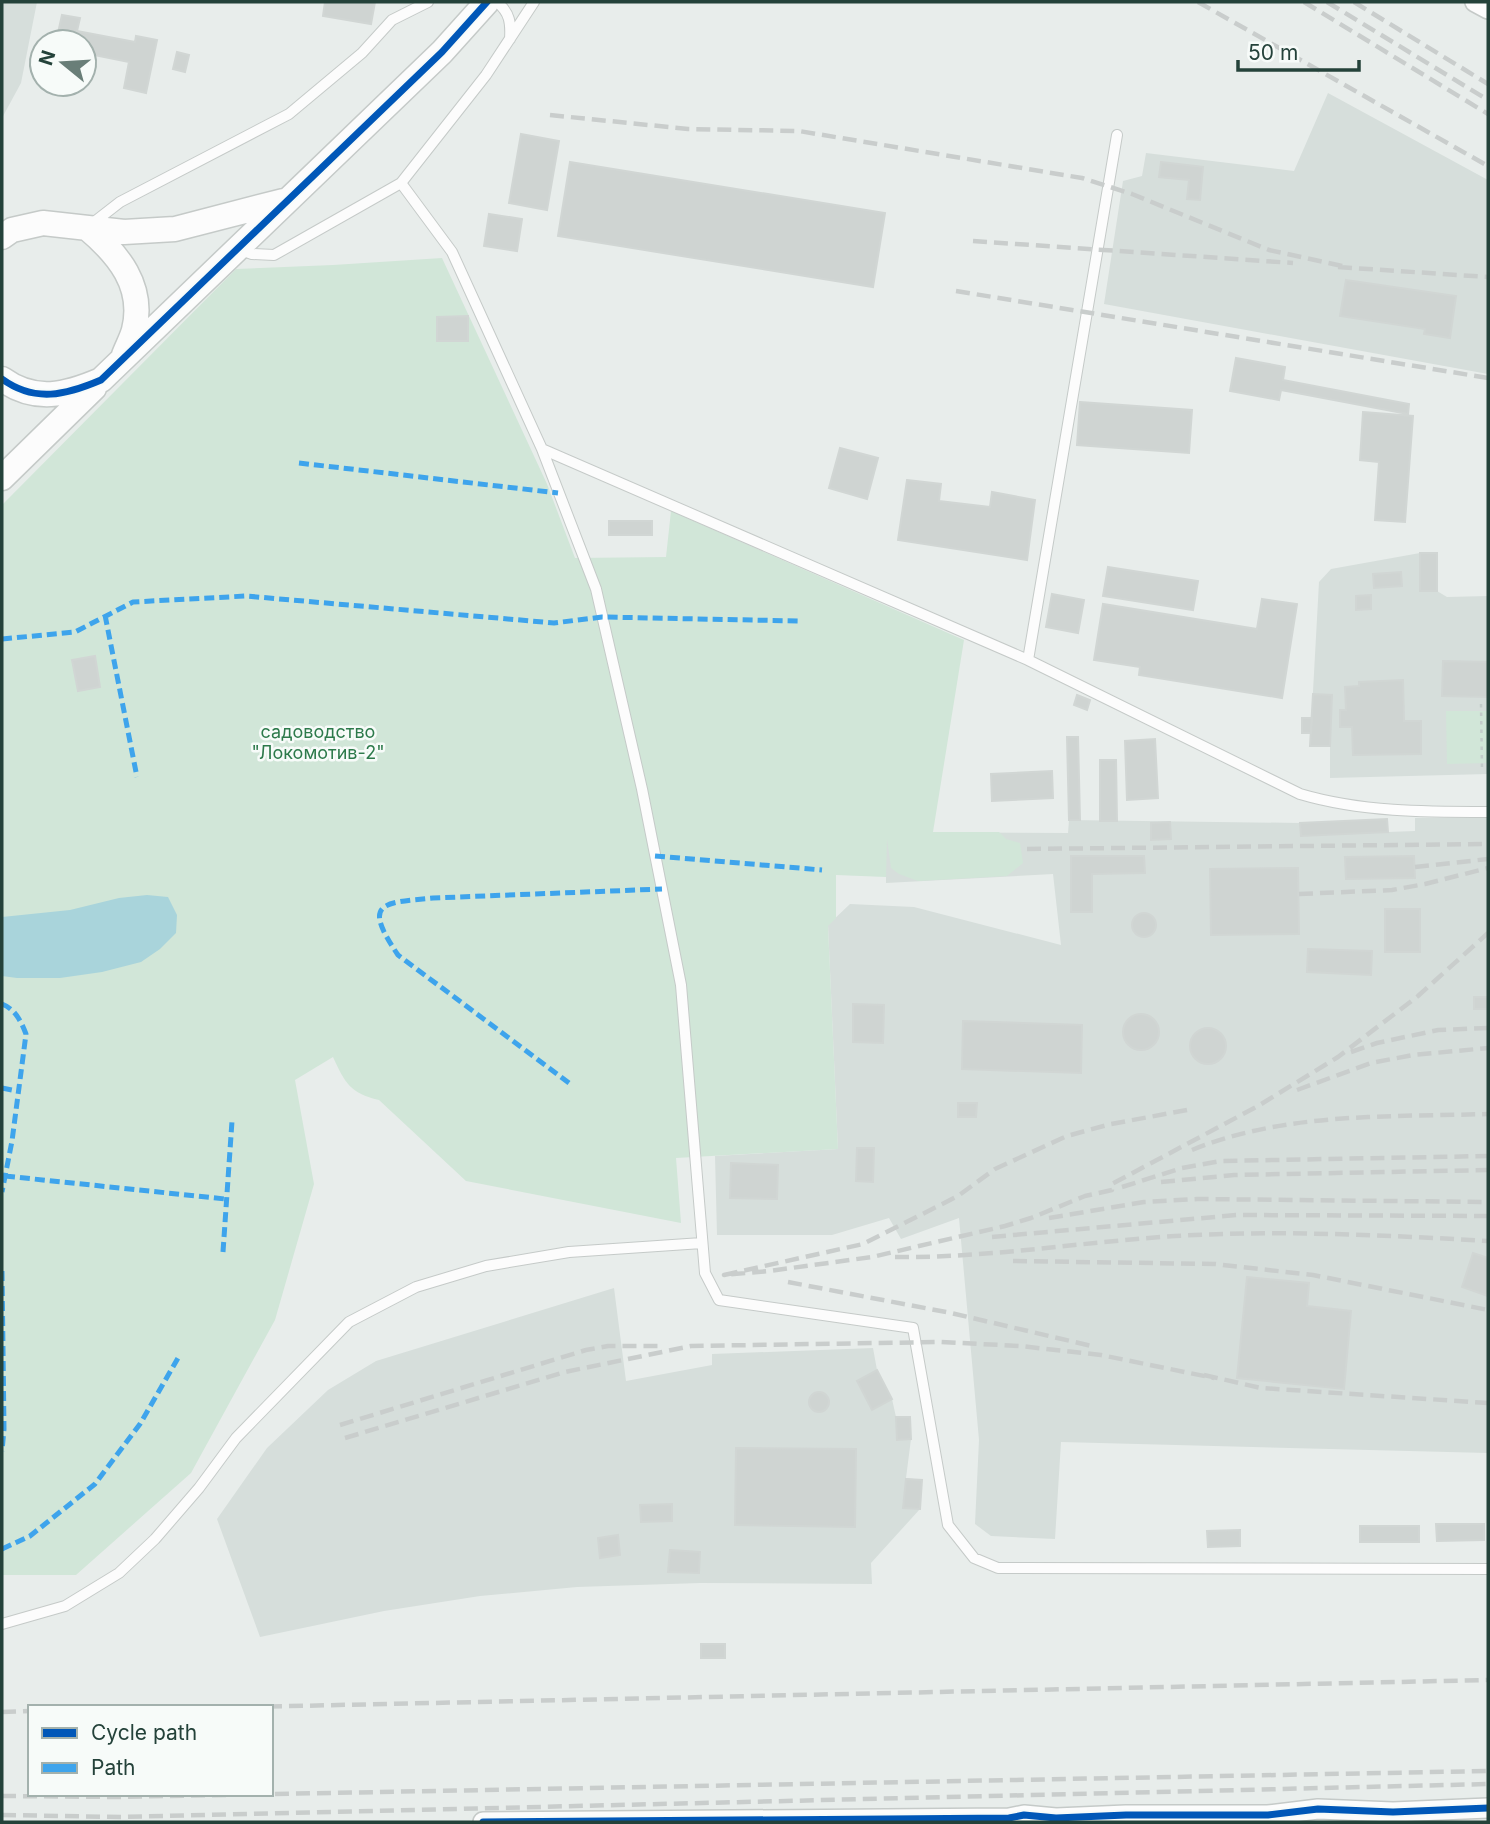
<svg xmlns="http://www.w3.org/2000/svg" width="1490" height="1824" font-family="Inter,sans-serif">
  <rect width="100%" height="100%" fill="#e8edeb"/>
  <!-- built -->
  <path fill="#d6dedb" d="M2 2H37L21 83 2 118Z
    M1328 93 1488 180V374L1104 304 1123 181 1142 176 1146 153 1294 171Z
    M1420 553H1437V591L1447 597 1488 596V774L1330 778V747L1310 746 1319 582 1331 569Z
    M1415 818H1488V1453L1061 1442 1055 1539 991 1536 975 1524 979 1440 959 1218 901 1239 889 1218 832 1235H717L715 1156 838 1149 828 925 850 904 914 907 1061 945 1053 874 886 883V832L1068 833 1069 820 1300 823 1387 819 1388 832 1415 831Z
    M614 1288 626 1381 712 1365V1354L873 1348 877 1370 892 1399 896 1417H910L911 1439 906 1478 922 1480 920 1509 871 1563 872 1584 700 1583 577 1587 480 1596 384 1611 260 1637 217 1519 267 1448 328 1390 376 1361Z"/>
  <!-- green -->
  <path fill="#d1e6d8" d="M442 258 547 484 575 558 666 557 671 511 964 640 933 832H999L1006 839 1020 843 1023 863 1007 876 918 881 899 874 891 868 887 839 886 877 836 875V918L828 926 838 1149 676 1158 681 1223 466 1181 379 1100C350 1093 345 1083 333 1057L295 1080 314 1184 275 1320 191 1473 76 1575H2V505L236 269 333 265Z
    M1446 711H1488V763L1447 764Z"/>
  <!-- water -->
  <path fill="#a9d4db" d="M147 895 168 897 177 915 176 933 160 949 141 962 102 972 60 978H17L2 976V917L70 910 119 898Z"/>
  <!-- building -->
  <path fill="#cfd4d2" stroke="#d1d6d4" stroke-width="2" d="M325 2H375L371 24 323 16Z
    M62 15 80 18 77 31 135 42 136 36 157 40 146 93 124 88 129 62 84 53V42H56Z
    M177 52 189 55 185 72 173 69Z
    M521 134 559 141 547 210 509 203Z
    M570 162 885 213 873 287 558 236Z
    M1161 162 1203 167 1200 200 1187 199 1189 180 1159 177Z
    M489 214 522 219 517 251 484 246Z
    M1346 280 1456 296 1450 338 1424 334 1425 329 1340 316Z
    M468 316V341H437V317Z
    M1236 358 1285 367 1283 380 1409 404 1408 414 1281 390 1279 400 1230 391Z
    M1080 402 1192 410 1189 453 1077 445Z
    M1363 412 1413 416 1405 522 1375 520 1379 462 1360 460Z
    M840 448 878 458 867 499 829 488Z
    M907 480 941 484 939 501 990 507 992 492 1035 500 1027 560 898 540Z
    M609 521H652V535H609Z
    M1420 553H1437V591H1420Z
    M1108 567 1198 581 1193 610 1103 596Z
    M1401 572 1402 586 1374 588 1373 574Z
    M1052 594 1084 600 1078 633 1046 627Z
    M1371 595V609L1356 610V596Z
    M1262 599 1297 604 1282 698 1139 675 1140 667 1094 660 1103 604 1257 629Z
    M95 656 100 687 78 691 72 660Z
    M1443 661 1488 662V697L1442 696Z
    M1403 680 1404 721H1421V754L1353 755 1352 727H1340V710H1346L1345 687 1359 686V682Z
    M1313 694 1332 695 1330 746H1310Z
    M1077 695 1090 700 1087 710 1074 705Z
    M1302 718H1312L1311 733H1302Z
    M1067 737H1078L1080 820H1069Z
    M1155 739 1158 798 1127 800 1125 741Z
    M1100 760H1116L1117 821H1100Z
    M1052 771 1053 798 992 801 991 774Z
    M1387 819 1388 832 1301 836 1300 823Z
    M1170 822 1171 839 1151 840V823Z
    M1071 856H1144L1145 873 1092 874V912H1071Z
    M1414 856 1415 878 1346 879 1345 857Z
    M1298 868 1299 934 1211 935 1210 869Z
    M1385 909H1420V952H1385Z
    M1132 925a12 12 0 1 1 24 0a12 12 0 1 1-24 0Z
    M1308 949 1372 951 1371 975 1307 972Z
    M1474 997H1488V1009H1474Z
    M853 1004 884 1005 883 1043 853 1042Z
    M1123 1032a18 18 0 1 1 36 0a18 18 0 1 1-36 0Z
    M963 1021 1082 1025 1081 1073 962 1069Z
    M1190 1046a18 18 0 1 1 36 0a18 18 0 1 1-36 0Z
    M958 1103H977L976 1117H958Z
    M857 1148H874L873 1182 856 1181Z
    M731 1163 778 1165 777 1199 730 1198Z
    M1473 1253 1488 1258V1296L1462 1287Z
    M1247 1277 1309 1283 1307 1306 1351 1311 1344 1389 1237 1378Z
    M877 1370 892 1399 872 1410 857 1381Z
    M809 1402a10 10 0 1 1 20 0a10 10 0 1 1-20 0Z
    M896 1417H910L911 1439 897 1440Z
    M736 1448 856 1449 855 1527 735 1525Z
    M906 1479 922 1480 920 1509 903 1508Z
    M672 1504V1521L641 1522 640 1505Z
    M1436 1524H1484V1540L1437 1541Z
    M1360 1526H1419V1542H1360Z
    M1240 1530V1546L1208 1547 1207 1531Z
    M618 1535 620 1555 600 1558 598 1538Z
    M670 1550 700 1552 699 1573 668 1572Z
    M701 1644H725V1658H701Z"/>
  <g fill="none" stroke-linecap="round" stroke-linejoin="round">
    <!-- service casing -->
    <g stroke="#c5cac8" stroke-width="12">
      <path id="service" d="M497 2C510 13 511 23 510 39
        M401 183 486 75 534 2
        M93 223 120 202 289 114 362 53 392 20 428 2
        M241 250 252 254 274 255 401 183 452 252 542 449 596 589 642 789 681 985 705 1273 719 1300 913 1328 948 1525 974 1558 998 1568 1488 1569
        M542 449 1028 660 1300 794C1361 812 1425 812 1488 812
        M1028 660 1117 135
        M2 1624 65 1606 119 1573 155 1539 199 1488 236 1438 349 1322 416 1287 486 1266 569 1252 702 1243"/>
    </g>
    <!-- minor casing -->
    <g stroke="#c5cac8" stroke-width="22">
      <path id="minor" d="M1475 2 1488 9
        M483 1822 1009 1818 1024 1815 1056 1818 1126 1815H1268L1318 1809 1393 1812 1488 1808"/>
    </g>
    <!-- tertiary casing -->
    <g stroke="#c5cac8" stroke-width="27">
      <path id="tertiary" d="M87 228C118 254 145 286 134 330 132 338 127 347 124 355
        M2 237 12 230 43 223 124 232 175 229 283 201
        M2 379C35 403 66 395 101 380L442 52 487 2
        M2 478 94 388"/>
    </g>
    <!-- path -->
    <path stroke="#c3ccca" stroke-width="2.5" stroke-dasharray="3.5 5" stroke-linecap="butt" d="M1481 704 1482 769"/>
    <!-- service -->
    <use href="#service" stroke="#fcfcfc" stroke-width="10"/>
    <!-- minor -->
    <use href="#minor" stroke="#fcfcfc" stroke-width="19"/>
    <!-- tertiary -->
    <use href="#tertiary" stroke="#fcfcfc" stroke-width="24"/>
    <!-- rail -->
    <path stroke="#c9cdcc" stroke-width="4.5" stroke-dasharray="14 7" stroke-linecap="butt" d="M1198 2 1488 166
      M1304 2 1488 114
      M1327 2 1488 100
      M1354 2 1488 84
      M550 115 688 129 799 131 1082 178 1132 194 1269 250 1347 267
      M973 241 1293 263
      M1338 267 1488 277
      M956 291 1488 378
      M1027 849 1488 844
      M1415 867 1488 859
      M1299 894 1392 890 1425 884 1488 868
      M1351 1052 1377 1043 1438 1030 1488 1028
      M1297 1090 1371 1063 1413 1055 1488 1048
      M1187 1110 1111 1124 1067 1136 995 1169 958 1196 863 1244 724 1275 769 1271 872 1257 1005 1226 1031 1218 1085 1196 1112 1190V1184L1258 1106 1338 1057 1418 996 1488 933
      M1192 1150C1285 1112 1390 1117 1488 1114
      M1161 1182 1234 1175 1488 1170
      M1122 1187 1182 1168 1221 1161 1488 1156
      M1049 1218 1144 1202 1197 1199 1488 1202
      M992 1237 1236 1215 1488 1216
      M895 1257C989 1258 1081 1242 1175 1236 1279 1230 1385 1235 1488 1241
      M1013 1261 1215 1264 1313 1275 1488 1310
      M788 1282 951 1313 1096 1347
      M1204 1375 1261 1388 1488 1403
      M340 1425 586 1350 608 1346H659
      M345 1438 565 1372 691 1346 941 1342 1020 1346 1101 1355 1214 1378
      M247 1707 1488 1680
      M2 1712 30 1711
      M2 1796 116 1797 1488 1771
      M2 1815 122 1817 1488 1784"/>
    <!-- quiet -->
    <path stroke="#3ea4ec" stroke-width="5" stroke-dasharray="10 5" stroke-linecap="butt" d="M299 463 558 493
      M105 615 137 777
      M2 639 75 632 133 602 246 596 554 623 602 617 799 621
      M655 856 822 870
      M2 1004C15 1009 21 1021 26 1034L12 1141 2 1192
      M569 1083 398 955C362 902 381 903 433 898L662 889
      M2 1088 17 1091
      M5 1176 225 1199
      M223 1252 232 1121
      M2 1271 4 1429 2 1451
      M2 1549 30 1536 95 1484 140 1424 178 1358"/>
    <!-- cycleway casing -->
    <g stroke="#f7fbf9" stroke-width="11">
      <path id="cycleway" d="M2 379C35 403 66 395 101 380L442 52 487 2
        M483 1822 1009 1818 1024 1815 1056 1818 1126 1815H1268L1318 1809 1393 1812 1488 1808"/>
    </g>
    <!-- cycleway -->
    <use href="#cycleway" stroke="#0057b8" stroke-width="7"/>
  </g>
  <g text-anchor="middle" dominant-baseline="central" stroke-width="5" stroke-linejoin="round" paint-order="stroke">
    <!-- park labels -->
    <g font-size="18" fill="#2d7a4b" stroke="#f7fbf9">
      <text x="318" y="731">садоводство<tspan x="318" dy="21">"Локомотив-2"</tspan></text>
    </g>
  </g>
  <!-- border -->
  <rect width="1490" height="1824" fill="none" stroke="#24423a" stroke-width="7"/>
  <!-- legend -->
  <rect x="28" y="1705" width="245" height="91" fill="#f7fbf9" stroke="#a3b1ad" stroke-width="2"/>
  <rect x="42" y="1728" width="35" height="10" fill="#0057b8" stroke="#a3b1ad" stroke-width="2"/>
  <text x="91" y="1740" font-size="21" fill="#24423a">Cycle path</text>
  <rect x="42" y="1763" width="35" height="10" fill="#3ea4ec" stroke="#a3b1ad" stroke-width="2"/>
  <text x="91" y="1775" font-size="21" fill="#24423a">Path</text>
  <!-- north arrow -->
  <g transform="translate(63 63) rotate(288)"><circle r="33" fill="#f7fbf9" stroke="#a3b1ad" stroke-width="2"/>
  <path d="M0-5L12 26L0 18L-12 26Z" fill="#697e78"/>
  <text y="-10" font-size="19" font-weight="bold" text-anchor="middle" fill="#24423a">N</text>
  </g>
  <!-- scale -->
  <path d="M1238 60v10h121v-10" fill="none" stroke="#24423a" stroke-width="3.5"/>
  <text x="1248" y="60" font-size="21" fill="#24423a" stroke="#f7fbf9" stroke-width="5" paint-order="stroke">50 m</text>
</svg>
